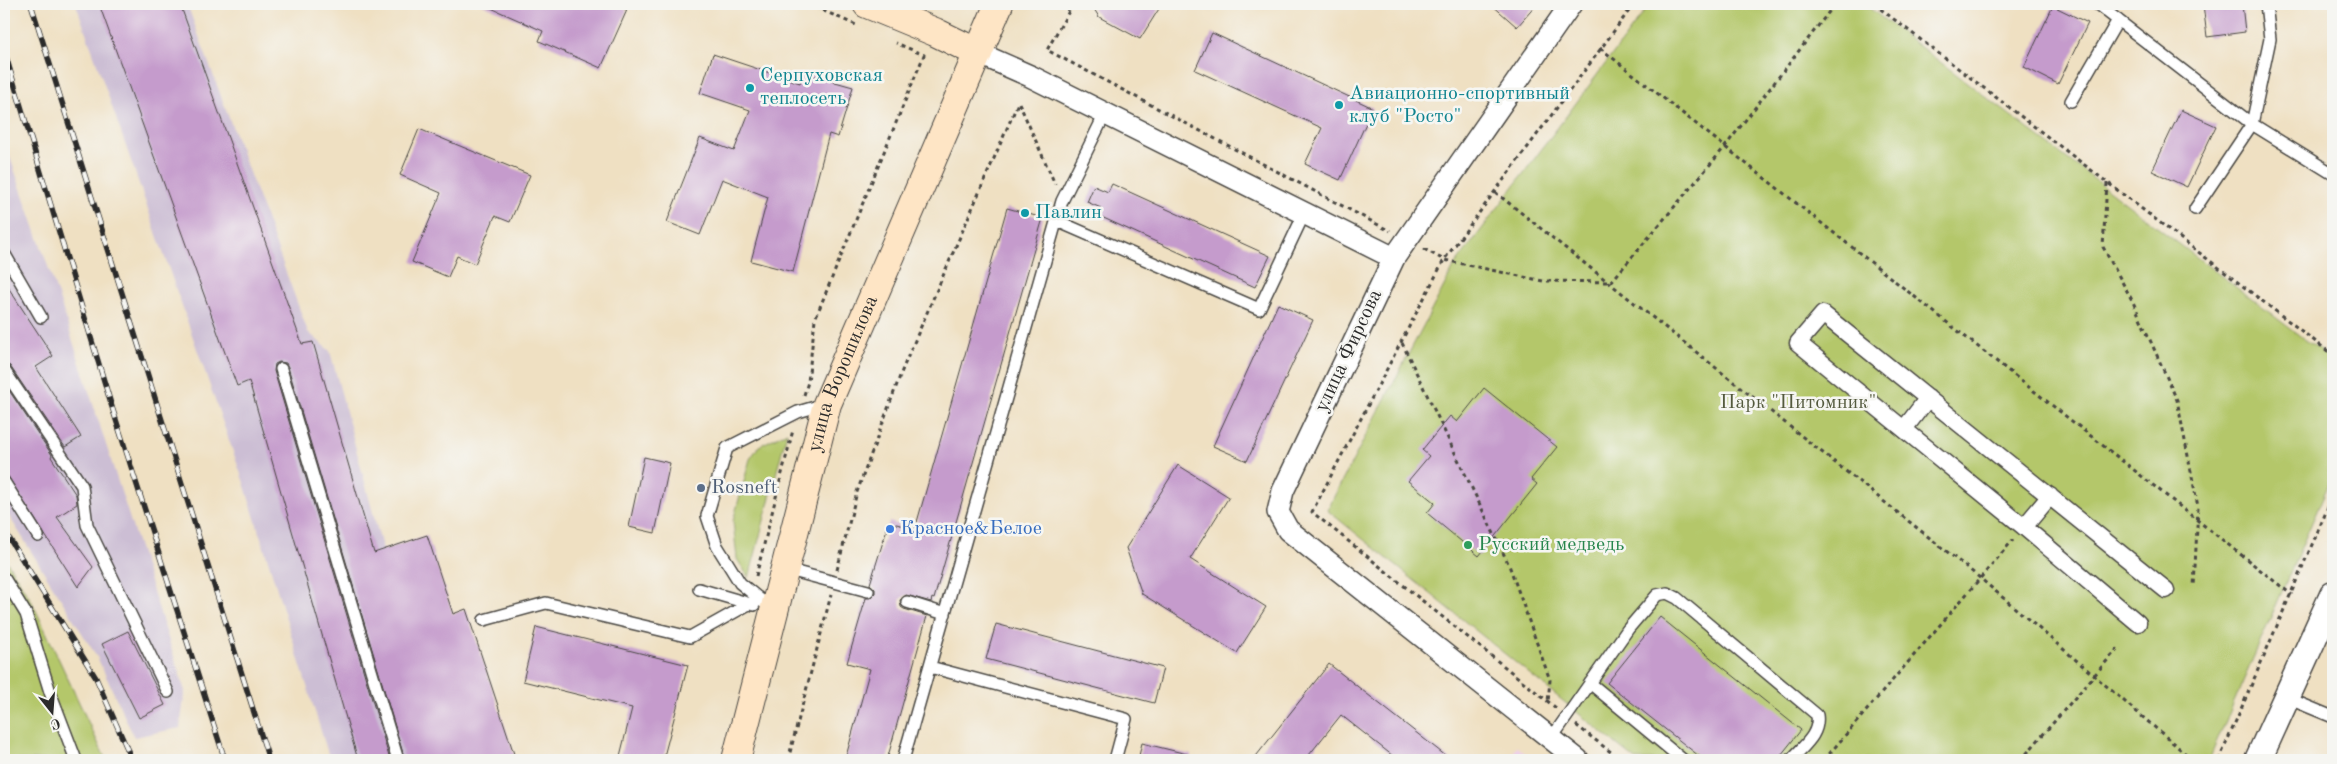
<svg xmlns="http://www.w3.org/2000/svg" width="2337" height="764" font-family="'Old Standard TT',serif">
  <rect width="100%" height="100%" fill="#f6f6f2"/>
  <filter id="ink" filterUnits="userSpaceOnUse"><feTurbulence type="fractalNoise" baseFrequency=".02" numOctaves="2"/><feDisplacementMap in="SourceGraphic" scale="10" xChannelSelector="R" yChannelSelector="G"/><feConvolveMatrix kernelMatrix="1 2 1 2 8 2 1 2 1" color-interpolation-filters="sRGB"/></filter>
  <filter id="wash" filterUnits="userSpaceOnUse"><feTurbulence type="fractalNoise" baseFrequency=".0096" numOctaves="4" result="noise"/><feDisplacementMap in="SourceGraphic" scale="20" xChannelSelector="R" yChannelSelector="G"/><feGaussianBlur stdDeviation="1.12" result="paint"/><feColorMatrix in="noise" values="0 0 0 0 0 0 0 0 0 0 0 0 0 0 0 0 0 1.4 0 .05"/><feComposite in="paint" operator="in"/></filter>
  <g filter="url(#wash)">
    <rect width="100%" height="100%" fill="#efe0c2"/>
    <!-- built -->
    <path fill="#edd0e8" d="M1517 747 1534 760H1508Z"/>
    <!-- industrial -->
    <path fill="#ccbed4" d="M76 4H187L308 332 330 351 390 577 448 760H330L244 483Z
      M4 140 60 301 185 691 180 728 134 737 97 657 4 508Z"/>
    <!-- green -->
    <path fill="#b4c76a" stroke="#70794a" d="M1650 4H1864L2333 361V474L2209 760H1636L1327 510 1455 265Z
      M787 432 749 578 737 559 733 521 750 459 759 446Z
      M4 557 31 600 106 760H4Z"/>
    <g id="blocks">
      <!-- building -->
      <path fill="#c59bcc" d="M99 4H180L302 344 313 342 374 553 427 535 453 614 466 609 516 760H405L288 367 286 363 279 362 275 364 274 371 390 760H358L249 381 237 386Z
        M482 4H613L627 10 601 68 539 41 543 31Z
        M1091 4H1162L1140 39 1099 17Z
        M1491 4H1537L1517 27Z
        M2203 4H2242L2245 32 2207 37Z
        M2053 6 2088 23 2058 84 2024 67Z
        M1212 33 1373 108 1340 180 1305 164 1322 128 1195 70Z
        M713 54 800 83 803 73 853 87 838 137 829 134 793 272 751 261 768 197 722 179 700 235 667 222 700 138 734 151 750 110 700 93Z
        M2181 110 2216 126 2187 187 2152 171Z
        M419 129 530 175 510 222 495 216 475 264 457 256 448 277 412 262 441 193 400 175Z
        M1112 184 1270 256 1255 287 1097 215 1101 208 1087 202 1094 186 1108 192Z
        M1007 208 1043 218 934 599 932 598 931 602 906 595 900 600 901 607 904 609 927 616 887 760H845L870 669 847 663 866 598H870L875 593V589L870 584 889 522 915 529Z
        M4 281 53 356 36 367 81 437 65 447 10 366 4 363Z
        M1278 304 1313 320 1247 461 1213 446Z
        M4 383 52 455 51 457 76 495 77 504 57 517 93 567 78 587 4 470Z
        M1484 388 1557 447 1531 479 1537 484 1479 556 1427 513 1435 503 1408 481 1429 456 1422 450 1450 416 1457 422Z
        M644 457 670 463 655 533 629 527Z
        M1178 465 1229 497 1190 559 1266 607 1237 653 1142 594 1126 548Z
        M1660 617 1801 730 1777 760H1704L1607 683Z
        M996 624 1163 668 1154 703 986 659Z
        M536 627 688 665 663 760H619L632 708 523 681Z
        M128 631 165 705 139 718 102 644Z
        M1329 664 1451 760H1398L1341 715 1305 760H1253Z
        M1142 743 1191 755 1190 760H1138Z"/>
    </g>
  </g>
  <g filter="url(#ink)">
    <use href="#blocks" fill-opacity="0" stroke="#484642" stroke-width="1"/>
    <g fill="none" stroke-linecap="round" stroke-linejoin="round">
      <!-- service casing -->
      <g stroke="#484642" stroke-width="14">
        <path id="service" d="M2097 4 2252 124 2333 174
          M2071 101 2118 20
          M2195 209 2252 124 2270 39 2266 4
          M1057 221 1259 309 1304 214
          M4 253 41 317
          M281 369 398 760
          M4 370 82 486 87 525 168 692
          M4 482 38 536
          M785 569 868 591
          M4 578 26 614 50 692 76 760
          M699 589 754 605
          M907 602 945 614
          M774 611 740 583 717 546 707 516 727 448 798 412 825 404
          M484 620 546 603 690 637 749 604
          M930 667 1126 719 1115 760
          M1590 683 1683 760
          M2287 698 2333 717
          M1551 739 1628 629 1657 595 1667 593 1677 598 1817 715C1820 735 1803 746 1791 760
          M903 760 1062 201 1105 114"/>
      </g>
      <!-- pedestrian casing -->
      <g stroke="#484642" stroke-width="19">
        <path id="pedestrian" d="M1904 429 1928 398
          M2024 527 2050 496
          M2138 623 2024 527 1798 343 1823 314 2166 590"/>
      </g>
      <!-- minor casing -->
      <g stroke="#484642" stroke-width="24">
        <path id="minor" d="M1571 4 1394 258 1283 491 1278 512 1288 530 1578 760
          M978 53 1030 76 1394 258"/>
      </g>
      <!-- tertiary casing -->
      <g stroke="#484642" stroke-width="29">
        <path id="tertiary" d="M2258 760 2333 595"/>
      </g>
      <!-- secondary casing -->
      <g stroke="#484642" stroke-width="30">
        <g id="secondary">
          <path d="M867 4 935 32 978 53"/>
          <path id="s1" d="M736 760 827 404 999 4"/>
        </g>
      </g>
      <!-- path -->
      <path stroke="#484642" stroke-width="3" stroke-dasharray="4 4" stroke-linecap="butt" d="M808 4 856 25
        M1073 4 1047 50 1390 231
        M1874 4 2333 355
        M1600 48 2292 595
        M1019 103 1055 184
        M2107 183 2103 247 2133 302 2177 400 2198 507 2194 587
        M1495 192 1980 578 2193 760
        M1424 249 1444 260 1543 281 1611 282 1724 148 1835 4
        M1402 343 1509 565 1550 680 1548 702
        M804 395 808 382 815 319 924 55 896 43
        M837 570 857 492 903 368 1018 103
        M756 576 793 430
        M1556 708 1312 512 1444 260 1634 4
        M1576 725 1621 760
        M788 760 831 595
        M1824 760 2013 540
        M2021 760 2118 648
        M2219 760 2333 496"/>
      <!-- service -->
      <use href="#service" stroke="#fff" stroke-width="11"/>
      <!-- pedestrian -->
      <use href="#pedestrian" stroke="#fff" stroke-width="16"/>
      <!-- minor -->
      <use href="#minor" stroke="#fff" stroke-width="21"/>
      <!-- tertiary -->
      <use href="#tertiary" stroke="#fff" stroke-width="26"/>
      <!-- secondary -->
      <use href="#secondary" stroke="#fee5c5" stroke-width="28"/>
      <!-- rail casing -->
      <g stroke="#2b2b2b" stroke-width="5.5">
        <path id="rail" d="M31 4 269 760
          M4 50 111 404 225 760
          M4 530 96 678 132 760"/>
      </g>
      <!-- rail -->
      <use href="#rail" stroke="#f6f6f2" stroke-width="4" stroke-dasharray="11" stroke-linecap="butt"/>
    </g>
  </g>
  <!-- markers -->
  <g fill="#0f9aa8" stroke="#f6f6f2" stroke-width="2">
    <circle cx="750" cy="88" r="5"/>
    <circle cx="1339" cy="105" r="5"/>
    <circle cx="1025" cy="213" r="5"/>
  </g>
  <circle fill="#5c6f8a" stroke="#f6f6f2" stroke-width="2" cx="701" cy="488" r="5"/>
  <circle fill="#3f7fe0" stroke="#f6f6f2" stroke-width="2" cx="890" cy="529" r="5"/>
  <circle fill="#2e9e5b" stroke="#f6f6f2" stroke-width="2" cx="1468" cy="545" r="5"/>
  <g text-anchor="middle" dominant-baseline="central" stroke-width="5" stroke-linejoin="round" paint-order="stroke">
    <!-- culture labels -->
    <g font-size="20" fill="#0d838f" stroke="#f6f6f2" text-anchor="start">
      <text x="760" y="76">Серпуховская<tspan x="760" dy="23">теплосеть</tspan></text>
      <text x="1349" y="94">Авиационно-спортивный<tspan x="1349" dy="23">клуб "Росто"</tspan></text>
      <text x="1035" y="213">Павлин</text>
    </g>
    <!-- street labels -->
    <g font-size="20" fill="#2b2b2b" stroke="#f6f6f2">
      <text transform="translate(1349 351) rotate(-65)">улица Фирсова</text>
      <text stroke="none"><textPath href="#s1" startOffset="401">улица Ворошилова</textPath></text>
    </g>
    <!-- park labels -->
    <g font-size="20" fill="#545a3e" stroke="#f6f6f2">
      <text x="1798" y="403">Парк "Питомник"</text>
    </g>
    <!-- service labels -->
    <g font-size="20" fill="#4e5e75" stroke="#f6f6f2" text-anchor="start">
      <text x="711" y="488">Rosneft</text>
    </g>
    <!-- shop labels -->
    <g font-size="20" fill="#366cbe" stroke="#f6f6f2" text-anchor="start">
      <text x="900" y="529">Красное&amp;Белое</text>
    </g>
    <!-- leisure labels -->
    <g font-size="20" fill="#27864d" stroke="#f6f6f2" text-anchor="start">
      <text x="1478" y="545">Русский медведь</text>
    </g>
  </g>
  <!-- margin -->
  <rect width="2337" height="764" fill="none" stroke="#f6f6f2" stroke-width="20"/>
  <!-- north arrow -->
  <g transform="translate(52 712) rotate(163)" stroke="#f6f6f2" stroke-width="4" paint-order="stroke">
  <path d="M0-4L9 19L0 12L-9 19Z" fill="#2b2b2b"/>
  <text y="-8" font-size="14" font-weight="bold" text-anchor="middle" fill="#2b2b2b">С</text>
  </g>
</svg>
